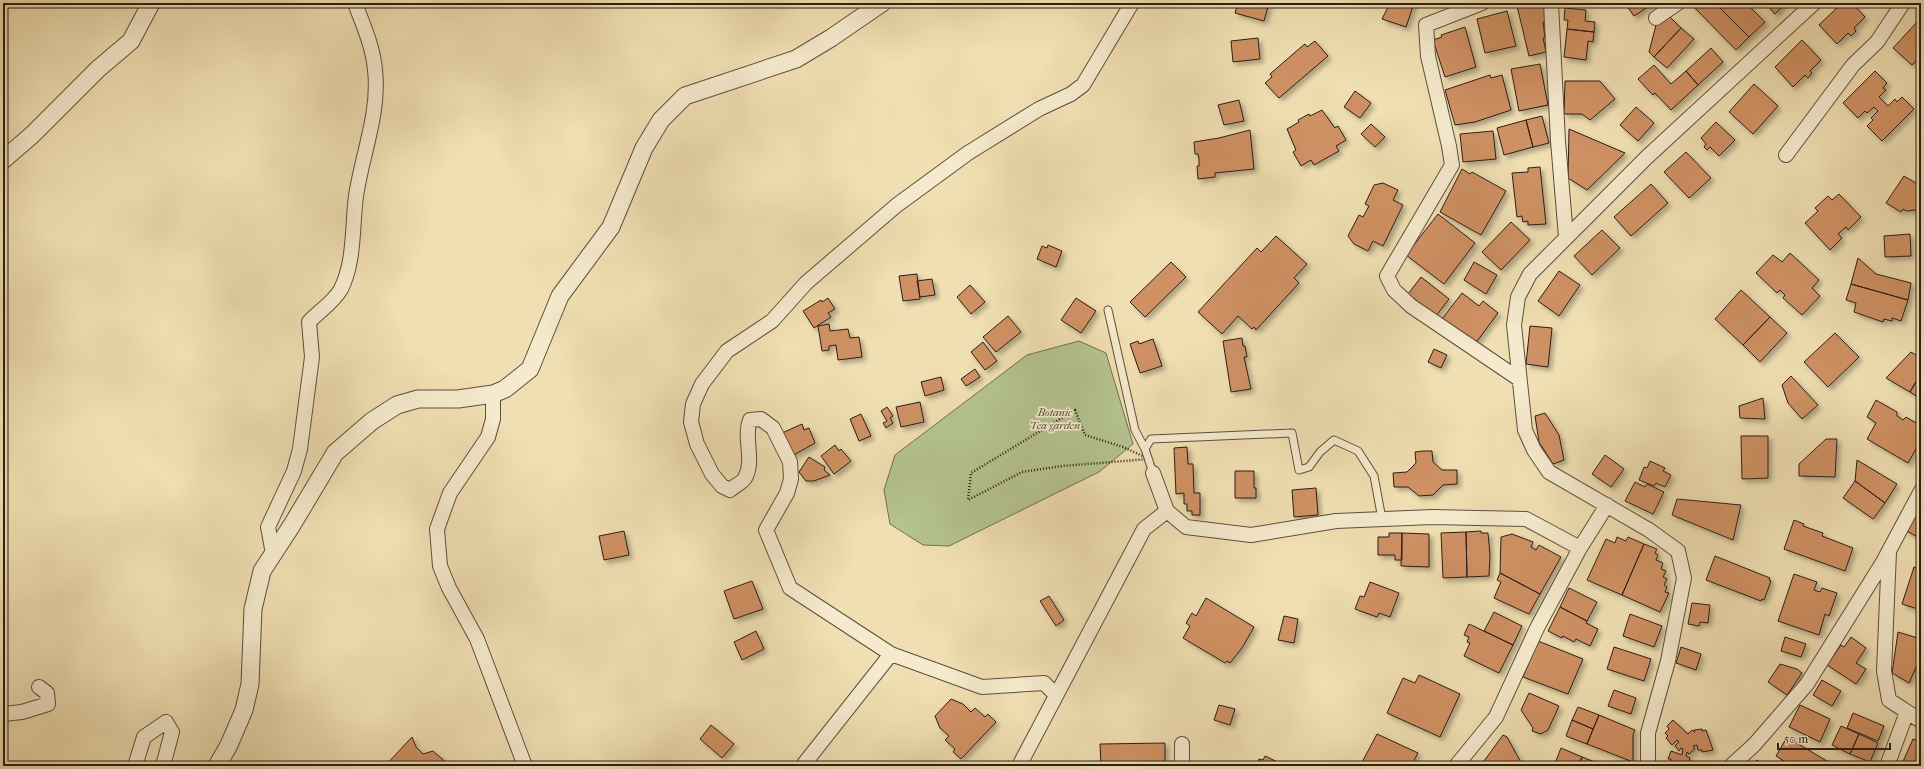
<svg xmlns="http://www.w3.org/2000/svg" width="1924" height="769" font-family="'IM FELL French Canon',serif">
  <defs>
    <filter id="shadow"><feDropShadow dx="3.5" dy="3.5" stdDeviation="2" flood-color="#0004"/></filter>
  </defs>
  <rect width="100%" height="100%" fill="#f0dfb2"/>
  <filter id="stains"><feTurbulence type="fractalNoise" baseFrequency=".005" numOctaves="4"/><feColorMatrix values="0 0 0 0 .2 0 0 0 0 .09 0 0 0 0 .02 0 0 0 .5 -.17"/></filter>
  <radialGradient id="worn" r=".72"><stop offset=".6" stop-color="#630" stop-opacity="0"/><stop offset="1" stop-color="#630" stop-opacity=".3"/></radialGradient>
  <!-- green -->
  <path fill="#b4c390" stroke="#707054" d="M1079 341 1106 353 1133 444 1099 472 949 546 923 545 890 524 884 490 895 455 1027 355Z"/>
  <!-- building -->
  <path fill="#cf9164" stroke="#2d1d17" filter="url(#shadow)" d="M1238 3H1269L1264 21 1235 13Z
    M1390 3H1414L1406 27 1382 19Z
    M1526 3H1543L1546 15V22H1543L1545 38H1543L1546 52 1529 56 1517 6Z
    M1625 3H1654L1634 16Z
    M1693 3H1715L1749 37 1736 50 1692 5Z
    M1715 3H1746L1765 22 1749 37Z
    M1765 3H1786L1775 14Z
    M1842 3H1852L1865 17 1854 28 1856 31 1851 36 1848 33 1837 44 1819 25Z
    M1565 8 1586 10 1585 21 1595 22 1594 32 1567 29 1568 20H1564Z
    M1507 11 1516 46 1485 53 1477 19Z
    M1670 17 1681 28 1654 57 1649 52 1656 25Z
    M1917 22 1921 26V56L1912 65 1893 48Z
    M1465 27 1476 67 1445 77 1433 40 1442 37 1441 35Z
    M1681 28 1694 39 1667 68 1654 57Z
    M1567 29 1594 32 1593 42 1588 41 1586 60 1564 57Z
    M1258 38 1260 59 1233 62 1231 41Z
    M1802 40 1821 60 1810 71 1812 73 1808 78 1805 75 1793 87 1775 67Z
    M1315 41 1328 56 1279 98 1265 83 1272 77 1270 74 1300 48 1305 44 1307 47Z
    M1711 48 1723 62 1698 85 1686 71Z
    M1540 64 1548 105 1519 111 1511 69Z
    M1654 65 1671 84 1686 71 1698 85 1671 110 1655 93 1653 95 1638 79Z
    M1875 71 1887 83 1883 88 1886 90 1879 97 1888 106 1895 99 1897 102 1902 97 1914 109 1882 141 1867 126 1873 120 1871 118 1878 111 1874 107 1867 113 1865 111 1858 118 1843 103Z
    M1490 75 1491 78 1502 75 1511 110 1475 122 1455 125 1445 90Z
    M1565 81H1600L1615 99 1590 120 1582 114H1564Z
    M1754 84 1778 106 1753 134 1729 112Z
    M1355 91 1371 103 1360 118 1344 107Z
    M1239 100 1244 121 1224 125 1218 105Z
    M1636 107 1654 123 1638 141 1620 125Z
    M1322 110 1335 128 1338 126 1346 140 1336 146 1339 151 1314 165 1311 160 1301 166 1293 152 1296 150 1287 129 1299 122 1298 120 1309 114 1310 116Z
    M1542 116 1549 143 1533 147 1526 120Z
    M1526 120 1533 147 1504 155 1497 128Z
    M1716 122 1735 140 1719 156 1710 147 1707 150 1704 147 1706 144 1701 138Z
    M1371 124 1385 137 1375 147 1361 134Z
    M1569 129 1625 153 1587 190 1568 178Z
    M1250 130 1254 169 1215 173V177L1198 179 1197 166H1199V159L1198 154H1195L1194 142 1219 138Z
    M1493 131 1496 159 1463 162 1460 134Z
    M1686 152 1711 178 1689 198 1664 172Z
    M1540 167 1546 224 1528 225V221L1523 222 1522 216 1517 217 1512 173 1528 172V168Z
    M1462 169 1470 174 1472 172 1506 191 1481 235 1440 212Z
    M1904 176 1921 186V209L1907 211 1903 209 1901 212 1886 203Z
    M1383 183 1398 190 1393 200 1403 205 1383 246 1373 241 1368 251 1354 244 1348 236 1359 215 1363 217 1369 206 1365 204 1374 185Z
    M1651 184 1668 203 1631 236 1614 217Z
    M1839 194 1861 217 1848 230 1846 227 1838 234 1842 238 1830 250 1805 223 1818 211 1815 208 1828 196 1832 200Z
    M1438 214 1475 243 1444 284 1406 255Z
    M1511 222 1530 240 1501 270 1482 252Z
    M1602 230 1620 248 1592 275 1574 256Z
    M1910 234 1911 256 1885 257 1884 236Z
    M1276 236 1307 264 1294 278 1299 283 1256 330 1254 327 1252 329 1238 316 1222 334 1198 312 1257 248 1261 252Z
    M1048 245 1062 251 1056 267 1037 259 1042 246 1047 248Z
    M1790 253 1819 280 1812 288 1820 296 1802 315 1783 298 1785 295 1780 290 1777 293 1756 273 1773 255 1782 262Z
    M1858 258 1876 274 1911 283 1908 300 1851 284Z
    M1171 262 1186 277 1145 317 1130 302Z
    M1474 262 1497 275 1486 294 1464 280Z
    M1559 271 1580 285 1559 316 1538 301Z
    M917 274 920 299 903 301 899 276Z
    M1421 277 1449 299 1436 316 1408 294Z
    M932 279 935 295 920 297 917 281Z
    M1851 284 1908 300 1901 321 1892 318V321L1884 319 1883 322 1854 312 1856 303 1846 300Z
    M970 285 985 302 971 314 957 297Z
    M1741 290 1770 317 1743 345 1715 319Z
    M1462 293 1479 306 1483 301 1498 313 1475 344 1442 319Z
    M828 298 835 309 828 313 831 317 814 328 803 311 821 300 822 302Z
    M1076 298 1096 311 1081 333 1061 320Z
    M1008 316 1021 332 996 352 983 337Z
    M1770 317 1787 333 1760 362 1743 345Z
    M829 324 830 331 848 329 850 338 859 337 862 357 838 360 836 345 829 346V350L822 351 818 326Z
    M1530 326 1552 328 1548 367 1526 364Z
    M1835 333 1859 357 1828 387 1804 362Z
    M1242 338 1243 346H1245L1247 357H1244L1251 389 1231 392 1223 341Z
    M1153 339 1162 366 1140 373 1130 344 1138 341 1139 344Z
    M983 342 997 361 985 370 971 352Z
    M1434 349 1447 355 1441 368 1428 362Z
    M1911 352 1921 358V373L1910 392 1886 378Z
    M975 369 980 377 966 386 961 379Z
    M1921 373V399L1910 392Z
    M1791 376 1818 405 1802 419 1788 403 1782 385Z
    M941 377 944 390 925 396 921 382Z
    M1763 398 1765 419 1740 418 1739 406Z
    M1876 400 1897 412V416L1903 420 1906 417 1921 426V440L1908 463 1867 439 1876 423 1867 417Z
    M920 402 924 422 901 427 896 407Z
    M887 407 893 416 890 418 893 423 886 428 883 423 887 421 881 411Z
    M1545 413 1559 435 1564 460 1553 464 1539 442 1535 416Z
    M861 414 871 436 859 441 850 419Z
    M802 424 804 430 809 428 815 443 792 456 782 433Z
    M1741 436H1768V478L1742 479Z
    M1826 439H1837L1835 477 1799 476V464Z
    M835 445 839 451 841 449 851 461 834 474 821 456Z
    M1187 447 1188 464H1193L1194 493H1200V515H1192V511H1187V504H1184V493L1176 494 1174 448Z
    M1423 451H1432L1433 462 1442 470H1457V484L1443 485 1433 495 1419 496 1408 487H1394L1393 473 1407 472 1416 463 1415 452Z
    M1605 455 1624 469 1611 487 1592 474Z
    M809 457 825 467 824 470 830 475 814 481H806L799 472Z
    M1857 460 1897 484 1885 503 1855 481Z
    M1650 461 1665 468 1663 471 1671 475 1665 487 1656 483 1654 486 1639 480 1644 467 1647 468Z
    M1235 471H1254V488H1256V498H1235Z
    M1855 481 1885 503 1873 519 1843 498Z
    M1635 482 1645 487 1647 484 1664 492 1653 514 1625 501Z
    M1316 488 1318 515 1294 517 1292 490Z
    M1677 499 1741 505 1733 540 1672 515Z
    M1916 509 1921 512V539L1905 530Z
    M1794 520 1804 524 1803 526 1823 533 1822 536 1853 548 1845 571 1784 549Z
    M624 531 629 555 604 560 599 536Z
    M1481 531V533H1488L1490 555 1489 576 1467 577 1466 532Z
    M1466 532 1467 577 1443 578 1441 533Z
    M1389 533H1402V560H1395V555H1378V537H1389Z
    M1402 533 1429 534V567L1401 566Z
    M1512 534 1533 542 1531 547 1536 550 1539 545 1561 557 1540 594 1500 573 1501 537Z
    M1617 537 1626 541 1628 537 1644 544 1622 595 1587 580 1606 539 1615 543Z
    M1644 544 1657 549 1655 553 1658 555 1656 560 1663 563 1661 569 1666 571 1663 577 1667 579 1664 585 1667 587 1665 592 1669 593 1660 612 1622 595Z
    M1715 556 1770 578 1769 580 1771 581 1764 600 1762 599 1761 601 1706 580Z
    M1914 567 1921 569V610L1902 604Z
    M1500 573 1540 594 1529 614 1494 598 1501 582 1497 580Z
    M1794 574 1817 582 1814 590 1820 592 1822 588 1837 593 1829 616 1825 614 1819 635 1778 621Z
    M752 581 763 609 734 619 724 591Z
    M1370 582 1399 593 1390 617 1379 613 1377 617 1355 609 1360 596 1364 597Z
    M1569 588 1597 602 1587 621 1560 607Z
    M1049 596 1064 620 1056 626 1040 601Z
    M1206 598 1254 627 1242 648 1230 663 1227 661 1225 663 1183 638 1190 626 1186 623 1192 613 1196 616Z
    M1692 603 1710 605 1708 623 1700 622 1699 626 1688 624Z
    M1560 607 1587 621 1586 623 1598 629 1590 646 1576 639 1574 642 1563 636 1562 638 1548 631Z
    M1494 612 1522 626 1513 645 1484 631Z
    M1630 614 1662 626 1654 647 1623 636Z
    M1284 616 1298 619 1294 643 1278 640Z
    M1469 624 1513 645 1499 673 1464 656 1470 643 1467 642 1469 637 1464 635Z
    M756 631 764 649 742 660 734 642Z
    M1898 632 1921 639V656L1909 683 1892 673Z
    M1785 637 1806 644 1801 657 1781 651Z
    M1851 637 1866 648 1856 663 1866 669 1856 684 1827 665 1841 645 1844 647Z
    M1538 641 1583 659 1568 694 1523 677Z
    M1614 647 1651 659 1644 681 1607 669Z
    M1681 647 1701 654 1696 670 1676 663Z
    M1780 664 1797 669 1802 673 1787 695 1768 682Z
    M1419 675 1460 694 1440 737 1387 713 1403 678 1415 683Z
    M1822 680 1841 691 1832 706 1813 695Z
    M1614 690 1636 698 1631 714 1608 706Z
    M1529 693 1559 706 1548 730 1541 734 1532 731 1533 728 1521 710Z
    M951 699 963 704 971 712 975 708 985 717 988 714 996 722 961 759 953 752 955 749 945 740 949 736 940 728 935 716Z
    M1219 705 1235 709 1230 725 1214 720Z
    M1800 705 1830 719 1820 742 1789 727Z
    M1578 707 1599 715 1593 729 1572 720Z
    M1853 713 1884 726 1878 741 1847 728Z
    M1599 715 1635 730 1633 735V762L1587 744Z
    M1572 720 1593 729 1587 744 1566 736Z
    M1673 720 1688 734 1692 730 1695 732 1694 730 1702 729V731L1706 730 1713 750 1702 752V750H1698L1697 745 1693 746 1695 749 1689 754 1687 752 1686 756 1690 758 1689 761 1692 762 1690 766H1675L1670 763 1671 759H1668L1671 751 1682 755 1683 749 1681 748 1679 751 1675 746 1679 742 1677 740 1672 745 1666 738 1668 736 1665 733 1669 729 1667 726Z
    M711 725 734 744 722 758 700 739Z
    M1841 726 1859 734 1850 754 1832 745Z
    M1377 734 1418 753 1411 766H1360Z
    M1859 734 1878 743 1870 762 1850 754Z
    M1503 735 1507 737 1523 766H1491L1484 761Z
    M412 737 416 747 423 754 433 751 450 766H385Z
    M1787 737 1835 766H1792L1776 756Z
    M1913 739 1921 742V766H1901Z
    M1165 743V766H1101L1100 744Z
    M1561 748 1582 757 1578 766H1554Z
    M1265 756 1286 766H1256L1259 759 1263 760Z
    M1582 757 1600 764V766H1578Z
    M1757 760 1765 766H1752Z
    M1192 762 1222 764V766H1192Z"/>
  <g fill="none" stroke-linecap="round" stroke-linejoin="round">
    <!-- service casing -->
    <g stroke="#5e4e3e" stroke-width="9">
      <path id="service" d="M1108 310 1135 430 1145 449
        M1153 473 1145 449 1151 439 1292 433 1299 470 1309 467 1320 452 1334 440 1358 451 1374 476 1382 519"/>
    </g>
    <!-- minor casing -->
    <g stroke="#5e4e3e" stroke-width="16">
      <path id="minor" d="M1482 3 1426 25 1428 56 1449 146 1452 165 1387 276 1394 290 1411 306 1519 379
        M1551 3 1558 141 1566 237
        M1656 18 1678 3
        M1786 155 1853 65 1877 42 1903 3
        M493 394V419L488 437 450 493 437 529 440 566 449 588 477 639 525 766
        M1153 473 1167 511 1186 527 1251 535 1336 521 1432 517 1526 519 1580 548
        M1889 552 1884 671 1889 700 1921 721
        M273 554 268 527 294 471 300 449 312 357 309 322C319 311 334 302 341 289 355 261 352 226 356 196 362 155 380 112 375 70 373 46 363 25 355 3
        M1056 695 1044 683 982 687 891 654 790 588 766 530 787 493 791 479 790 462 773 428 761 419 750 420C743 438 755 460 745 478 742 483 734 486 730 490L722 486 712 474 697 444 691 422 693 404 702 384 727 351 772 321 806 283 897 205 968 153 1039 109 1071 94 1083 85 1132 3
        M3 714 22 712 48 704 47 693 39 687
        M1182 744V766
        M804 764 891 654
        M135 766 144 737 166 722 172 732 163 766
        M1019 766 1144 529 1167 511
        M1456 766 1496 717 1537 628 1580 548 1607 505
        M1648 766V733L1668 661 1684 578 1678 551 1649 530 1549 472 1534 450 1525 430 1514 325 1518 297 1530 274 1647 157 1814 3
        M1731 766 1754 745 1807 684 1883 562 1921 491
        M1887 766 1907 712"/>
    </g>
    <!-- tertiary casing -->
    <g stroke="#5e4e3e" stroke-width="19">
      <path id="tertiary" d="M3 160 32 135 98 69 131 41 151 3
        M217 766 229 745 244 710 250 684 253 609 262 571 292 525 335 453 372 421 397 405 418 399H458L493 394 505 389 530 369 560 296 611 227 644 148 661 120 685 96 796 59 831 38 882 3"/>
    </g>
    <!-- path -->
    <path stroke="#2d1d17" stroke-width="2.5" stroke-dasharray="1 2" stroke-linecap="butt" d="M1075 410 1085 435 1123 447 1149 459 1062 466 1022 472 968 500 971 473Z"/>
    <!-- service -->
    <use href="#service" stroke="#f5eacd" stroke-width="7"/>
    <!-- minor -->
    <use href="#minor" stroke="#f5eacd" stroke-width="14"/>
    <!-- tertiary -->
    <use href="#tertiary" stroke="#f5eacd" stroke-width="17"/>
  </g>
  <g text-anchor="middle" dominant-baseline="central" stroke-width="3.5" stroke-linejoin="round" paint-order="stroke">
    <!-- park labels -->
    <g font-size="11" font-style="italic" fill="#564f3b" stroke="#f5eacd">
      <text x="1055" y="412">Botanic<tspan x="1055" dy="13">Tea garden</tspan></text>
    </g>
  </g>
  <!-- margin -->
  <rect width="1924" height="769" fill="none" stroke="#f0dfb2" stroke-width="16"/>
  <rect x="4" y="4" width="1916" height="761" fill="none" stroke="#2d1d17" stroke-width="2"/>
  <rect x="8" y="8" width="1908" height="753" fill="none" stroke="#2d1d17"/>
  <!-- scale -->
  <path d="M1778 743v6h112v-6" fill="none" stroke="#2d1d17" stroke-width="2"/>
  <text x="1784" y="743" font-size="12" fill="#2d1d17" stroke="#f5eacd" stroke-width="3" paint-order="stroke">50 m</text>
  <rect width="100%" height="100%" filter="url(#stains)"/>
  <rect width="100%" height="100%" fill="url(#worn)"/>
</svg>
